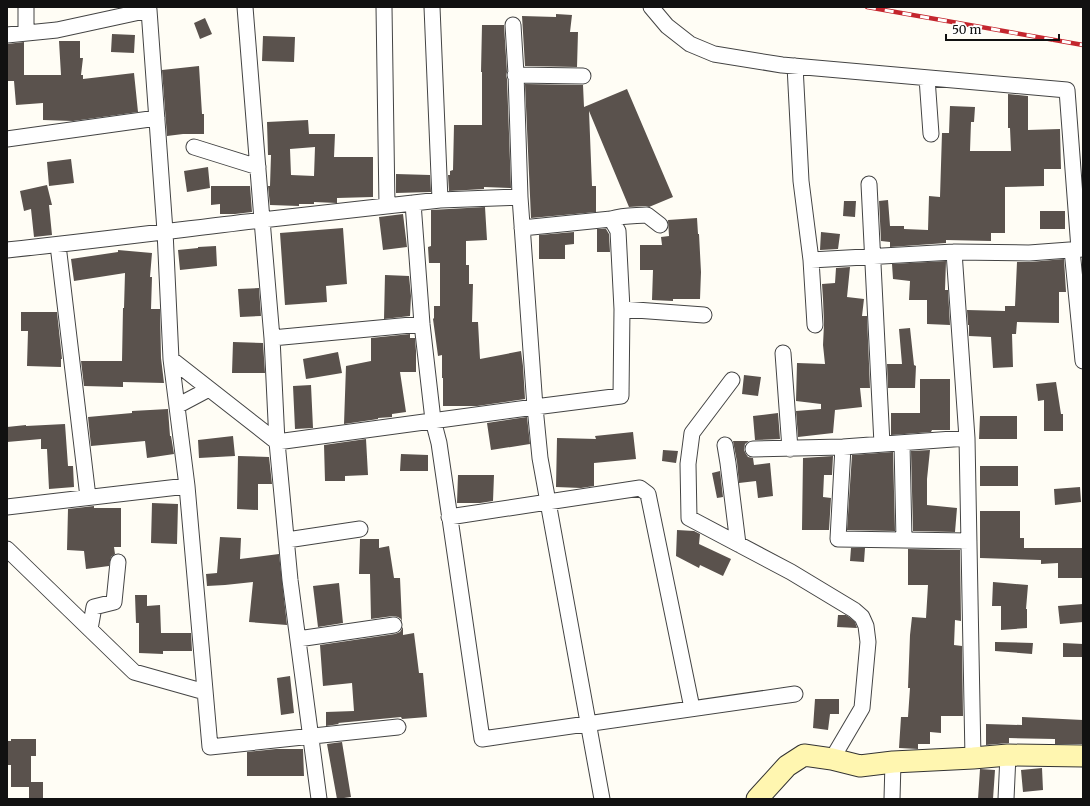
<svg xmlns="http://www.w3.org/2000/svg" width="1090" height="806" font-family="Merriweather,serif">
  <rect width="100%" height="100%" fill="#fffdf5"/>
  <!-- building -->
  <path fill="#5a524d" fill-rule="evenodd" d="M556 14 572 15 570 32H578L577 67 525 66 522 16 556 17Z
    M205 18 212 34 200 39 194 23Z
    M482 25H504L507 72 506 75 507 79 511 188 484 187V189L449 191 448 175H450V171L453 170 454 125H482V72H481Z
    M112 34 135 35 134 53 111 52Z
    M263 36 295 37 294 62 262 61Z
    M59 41H80V58H83L81 75H83V79L134 73 138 112 73 121 43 120V103L16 105 14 81H7V44L24 42V75H61Z
    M199 66 202 114H204V134H183L167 136 162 70Z
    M525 84 583 85 584 107 627 89 673 197 649 207 646 206 629 207 589 111 592 186H596V212L531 218Z
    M1008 94 1028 96V130L1060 129 1061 169H1044V186L1005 187V233H991V241L946 240V243L890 247V242L881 241 879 201 888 200 890 226H904V229L928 230 929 196 940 197 942 133H949L950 106 975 107 974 122H971L970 151H1011L1010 128H1008Z
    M308 120 309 134H335L334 157H373V197L337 198V203L314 202V204H299V206L270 205 268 186H270L271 155H268L267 122ZM315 147 314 176 291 175 290 149Z
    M71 159 74 183 49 186 47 162Z
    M208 167 210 188 187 192 184 171Z
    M396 174 430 175 431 192 396 193Z
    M47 185 52 205H49L52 235 34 237 31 209 24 211 20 191Z
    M211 186H250L252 212 235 214H220V204L211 205Z
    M844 201H856L855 217 843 216Z
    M485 207 487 240 466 241V265H469V284H473L472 322H478L480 359 521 351 523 366 525 399 477 406H443V378H442V355L438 356 433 319 434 318V306H440V263H429L428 247 431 246V210Z
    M1040 211H1065V229H1040Z
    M403 214 407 247 383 250 379 217Z
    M697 218 698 234H699L701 272 700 299H673V301L652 300 653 270H640V245H662L661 237 669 236 668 220Z
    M343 228 347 284 326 286 327 302 285 305 280 233Z
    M597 229H606L609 234 610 252H597Z
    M574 232V244L565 245V259H539V235Z
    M821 232 840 234 838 249 820 250Z
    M216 246 217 266 180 270 178 250 198 248V247Z
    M118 250 152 253 150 277H152L151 309H160L161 358 164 383 123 382V387L84 386 81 361H122L123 308H124L125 273 74 281 71 259 118 252Z
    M1064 259 1066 292H1059V323L1017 322 1016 334H1012L1013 367 993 368 991 337 969 336V325H968L967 310 1005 311V306H1015L1017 262H1030Z
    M946 261 945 290H948L950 325 927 324V300H909L910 281 893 279 892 264Z
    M850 267 847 297 864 299 862 316H867L870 388H860L862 407 835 410 833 433 798 437 796 411 821 409V404L796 401 797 363 825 364 823 345 824 324 823 299 822 284 835 283 836 268Z
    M385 275 409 276 411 296 410 316 384 319Z
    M259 288 261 316 240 317 238 289Z
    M21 312H57L62 359H61V367L27 366 28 331H21Z
    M910 328 914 365 916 366 915 388H888L887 364H902L899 329Z
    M410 334V338H415L416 351V372H400L406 412 392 414V417L378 418V419L344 424 346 366 371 361V338Z
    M233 342 263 343 265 373H232Z
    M338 352 342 373 306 379 303 359Z
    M744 375 761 377 758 396 742 394Z
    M920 379H950V430H932L931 432 891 435V413H920Z
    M1056 382 1061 414H1063V431H1044V400L1038 401 1036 384Z
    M311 385 313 428 295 429 293 386Z
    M168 409 170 436H171L174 454 147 458 145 441 91 446 88 417 132 413V411Z
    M778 413 780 439 755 440 753 416Z
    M980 416H1017V439H979Z
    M527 417 530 444 491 450 487 423Z
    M65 424 68 466H73L74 487 49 489 47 449H41V439L7 442V427L26 425V426Z
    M633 432 636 459 594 463V486L581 488 556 487 557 438 596 439 595 436Z
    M233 436 235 456 199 458 198 440Z
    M366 439 368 475 345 476V481H325L324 445Z
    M733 441H749L745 444 744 450 746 454 748 457 753 458 754 465 770 463 773 496 758 498 756 481 739 483 737 462Z
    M663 450 678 451 676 463 662 461Z
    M930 450 927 479V505L957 508 955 532 913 531 911 451Z
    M893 452 895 531 847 530 852 455Z
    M401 454 428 455V471H400Z
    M238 456 269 457 272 484H258V510L237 509Z
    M833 456 832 475H824L823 497 831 498 829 530H802L803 458Z
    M980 466H1018V486H980Z
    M720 471 723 497 717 498 712 473Z
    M458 475H494L493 501 480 503H457Z
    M1080 487 1081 502 1055 505 1054 489Z
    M152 503 178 504 177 544 151 543Z
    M94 506V508H121V547H114L115 554 111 557 109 566 86 569 84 551 67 550 68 509Z
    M980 511H1020V538H1024V548H1083V578H1058V563L1041 564V560L980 558Z
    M677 530 694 531 700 534 699 544 731 559 723 576 700 565 699 568 676 556Z
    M220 537 241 538 240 559 279 554 287 625 249 622 253 582 225 585 207 586 206 574 217 573Z
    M360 539H379V548L389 546 394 578H400L402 622 401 619 398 617 393 616 371 619 370 574H359Z
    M851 548H865L864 562 850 561Z
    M908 549 960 550 961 621 955 620 954 645 962 646 963 716H941V733L930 732V744H918V749L899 748 901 717H908L910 688H908L910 635 912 617 926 618 928 585H908Z
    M993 582 1028 585 1026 609H1027V628L1001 630V606H992Z
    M339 583 343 623 318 627 313 586Z
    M135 595H147V606L160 605 161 633H191L192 651H163V654L139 653V623H136Z
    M1083 604V622L1060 624 1058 606Z
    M838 615H846L849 617 855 622 857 628 837 627Z
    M403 627V635L414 633 419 673H423L427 717 402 719 401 717 338 723 339 724 326 726V712L354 711 352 683 323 686 320 645 395 634 400 632Z
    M995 642 1033 643 1032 654 995 651Z
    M1063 643 1083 644V657H1063Z
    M290 676 294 713 281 715 277 678Z
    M815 699H839V714H830L828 730 813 728Z
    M1022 717 1083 720V744H1055V739L1009 738V743L986 745V724L1022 725Z
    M11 739H36V756H31V782H43V799H29V787H11V765H7V741H11Z
    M342 742 351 797 337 799 327 744Z
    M276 749H303L304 776H247V752Z
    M1042 768 1043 790 1023 792 1021 770Z
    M980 769 995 770 993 799H978Z"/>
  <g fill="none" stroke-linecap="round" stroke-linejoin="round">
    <!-- street casing -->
    <g stroke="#444" stroke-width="17">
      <path id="street" d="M384 7 387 206
        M432 7 440 200
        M651 7 667 26 690 44 714 54 782 65 1067 90 1079 249
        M513 25 516 74 520 197
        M26 33V7
        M7 35 57 30 149 10 165 231 171 359 187 486 210 747 398 727
        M795 66 801 181 811 260 815 325
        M515 75 583 76
        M927 78 931 134
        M7 139 157 118
        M194 147 258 167
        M869 184 882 444
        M413 203 422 324 433 420 439 443 482 739 795 694
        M522 228 611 219C624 215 634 216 647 215L660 225
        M58 245 88 497
        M7 250C92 241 177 230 262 220L245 7
        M1072 250 1083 361
        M811 260 954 252
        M622 309 704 315
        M272 338 422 324
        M783 353 790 449
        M171 359 277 442 535 407 621 396 622 309 618 231 611 219
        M732 380 692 433 688 464 689 518 791 572 854 610 862 617 866 626 868 642 862 708 832 759
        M177 406 209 389
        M902 443 904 540
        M725 445 728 463 738 544
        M843 447 838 539 969 541
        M753 449 843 447 967 438
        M7 507 187 486
        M449 517 640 488 648 494 692 708
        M287 540 360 529
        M7 549 134 672 205 692
        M90 629 94 607 114 602 118 562
        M298 639 394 625
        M973 758 967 438 954 252 1029 253 1083 249
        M319 799 290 580 277 442 272 338 262 220 440 200 520 197 535 407 540 458 602 799
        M892 799 893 762
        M1006 799 1008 755"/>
    </g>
    <!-- secondary casing -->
    <g stroke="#333" stroke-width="23">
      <path id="secondary" d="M757 799 787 766 804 755 832 759 860 766 893 762 973 758 1008 755 1083 756"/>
    </g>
    <!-- street -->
    <use href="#street" stroke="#fff" stroke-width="15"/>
    <!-- secondary -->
    <use href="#secondary" stroke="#fff6b0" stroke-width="21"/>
    <!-- rail casing -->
    <g stroke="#c4262e" stroke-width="4.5">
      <path id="rail" d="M867 7 1083 45"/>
    </g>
    <!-- rail -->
    <use href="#rail" stroke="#fff" stroke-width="3" stroke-dasharray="9" stroke-linecap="butt"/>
  </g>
  <!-- border -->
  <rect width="1090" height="806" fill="none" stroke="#111111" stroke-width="16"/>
  <!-- scale -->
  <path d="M946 34v6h113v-6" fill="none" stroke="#111111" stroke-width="2"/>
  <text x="952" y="34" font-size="12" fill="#111111" stroke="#ffffff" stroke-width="3" paint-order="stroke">50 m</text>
</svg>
